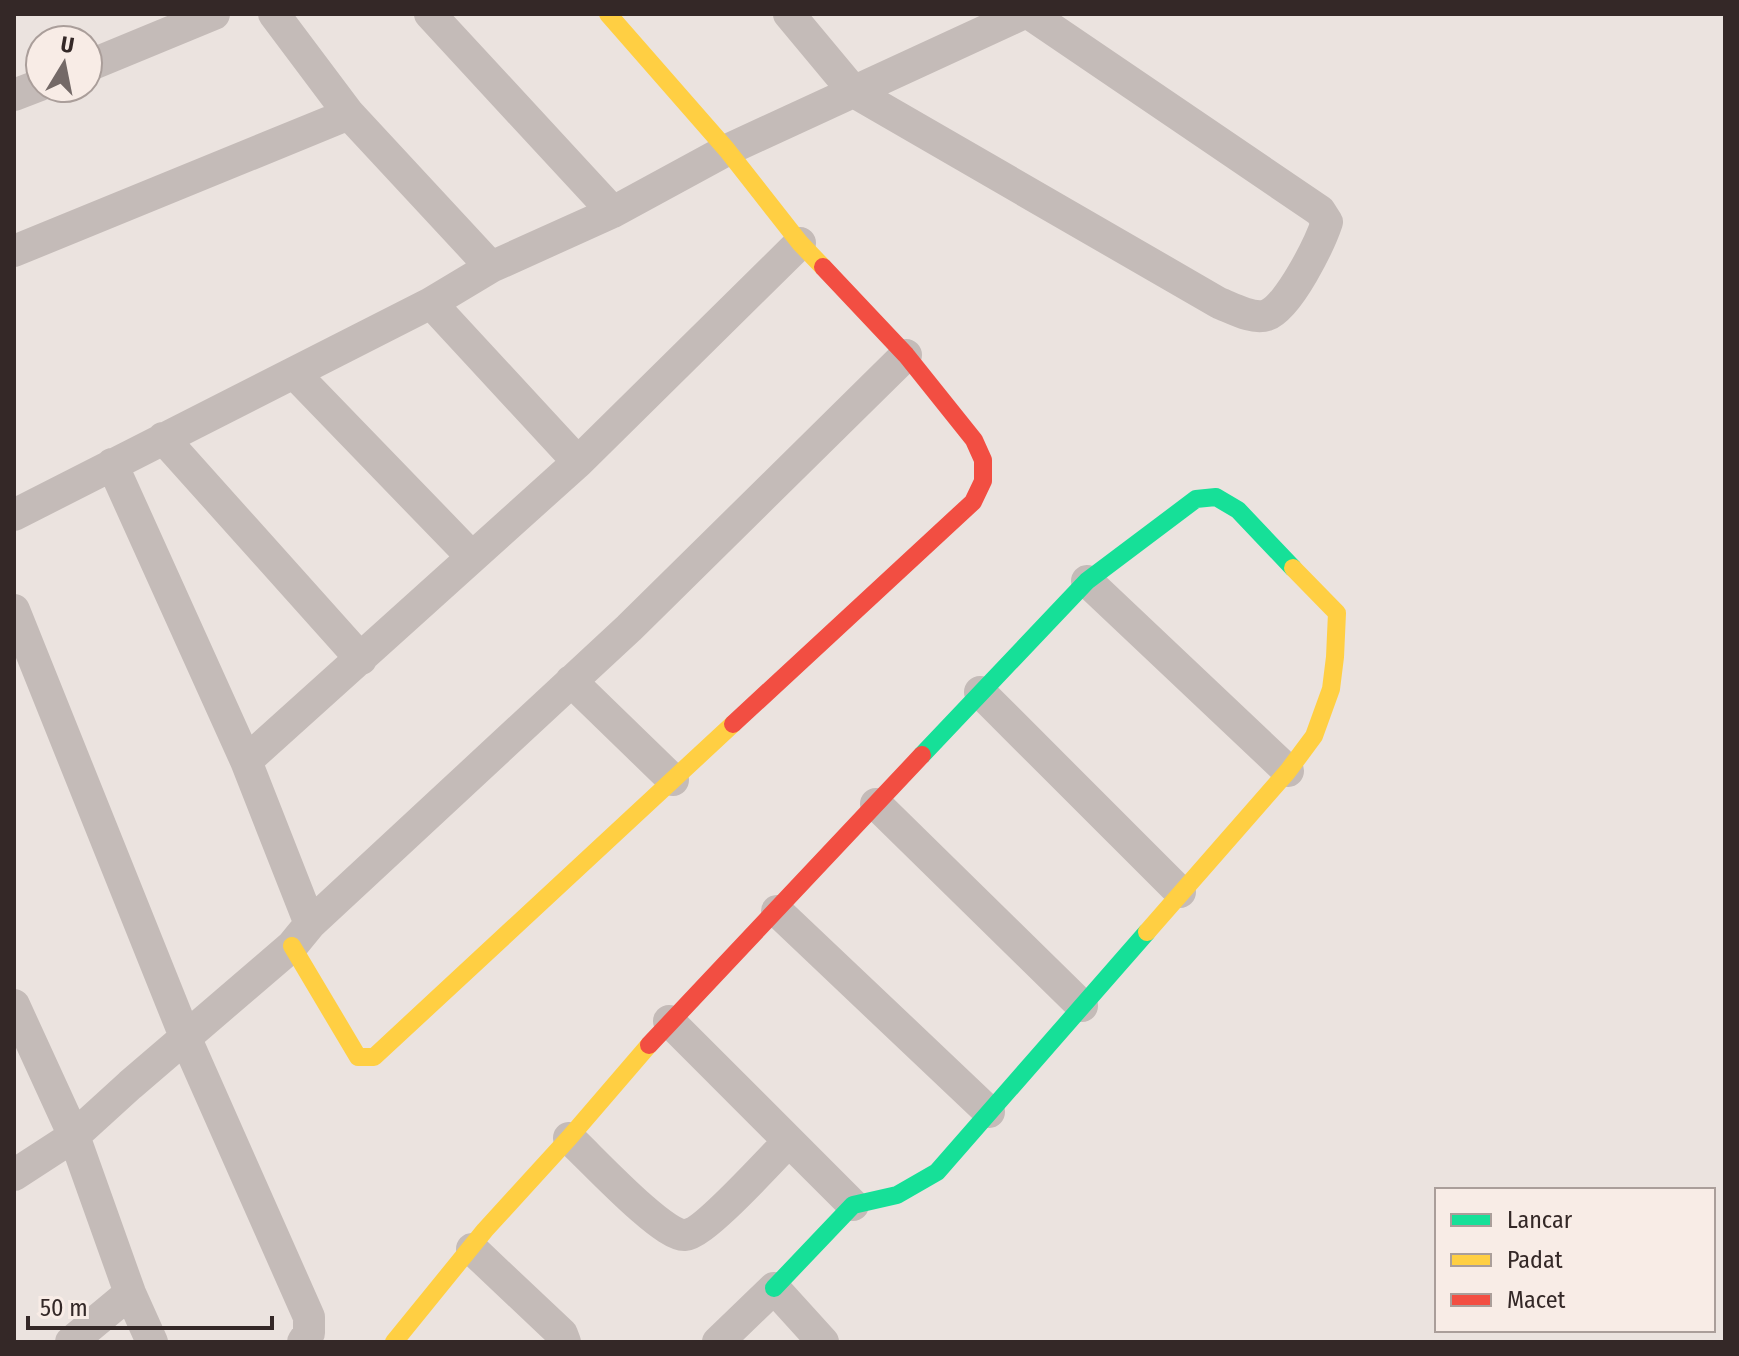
<svg xmlns="http://www.w3.org/2000/svg" width="1739" height="1356" font-family="'Fira Sans Condensed',sans-serif">
  <rect width="100%" height="100%" fill="#ebe3df"/>
  <g fill="none" stroke-linecap="round" stroke-linejoin="round">
    <!-- street -->
    <path stroke="#c4bbb8" stroke-width="32" d="M274 14 349 114 491 267
      M430 14 613 212
      M789 14 854 92 1219 303C1232 308 1253 320 1267 315 1289 307 1320 243 1327 222L1320 211 1030 14
      M88 66 214 14
      M14 95 40 85
      M14 251 349 114
      M431 303 578 462
      M294 373 472 557
      M163 438 361 659
      M112 464 246 761 310 924
      M14 515 431 303 491 267 613 212 727 150 1022 14
      M1087 581 1288 771
      M14 610 186 1039 309 1317V1333L303 1342
      M571 681 673 780
      M980 692 1180 892
      M246 761 578 462 800 243
      M876 804 1082 1006
      M777 911 989 1112
      M14 1005 74 1136 130 1293 152 1342
      M669 1021 853 1205
      M569 1138C588 1155 664 1238 685 1235 704 1234 772 1158 789 1141
      M14 1175 74 1136 130 1085 292 946 310 924 629 628 906 355
      M472 1249 562 1334 565 1342
      M71 1342 130 1293
      M718 1342 774 1288 823 1342"/>
    <!-- fast -->
    <path stroke="#16e098" stroke-width="18" d="M922 755 1087 581 1196 499 1216 497 1238 510 1293 568
      M774 1288 853 1205 897 1195 937 1172 1147 932"/>
    <!-- slow -->
    <path stroke="#ffcf43" stroke-width="18" d="M608 14 727 150 800 243 823 267
      M1147 932 1288 771 1314 736 1331 689 1335 657 1337 613 1293 568
      M292 946 358 1057H374L733 724
      M394 1342 485 1230 569 1138 649 1045"/>
    <!-- jam -->
    <path stroke="#f24e42" stroke-width="18" d="M733 724 973 502 983 481V460L974 440 906 355 823 267
      M649 1045 922 755"/>
  </g>
  <!-- border -->
  <rect width="1739" height="1356" fill="none" stroke="#342827" stroke-width="32"/>
  <!-- legend -->
  <rect x="1435" y="1188" width="280" height="144" fill="#f8ece6" stroke="#aa9e9a" stroke-width="2"/>
  <rect x="1451" y="1214" width="40" height="12" fill="#16e098" stroke="#aa9e9a" stroke-width="2"/>
  <text x="1507" y="1228" font-size="24" fill="#342827">Lancar</text>
  <rect x="1451" y="1254" width="40" height="12" fill="#ffcf43" stroke="#aa9e9a" stroke-width="2"/>
  <text x="1507" y="1268" font-size="24" fill="#342827">Padat</text>
  <rect x="1451" y="1294" width="40" height="12" fill="#f24e42" stroke="#aa9e9a" stroke-width="2"/>
  <text x="1507" y="1308" font-size="24" fill="#342827">Macet</text>
  <!-- north arrow -->
  <g transform="translate(64 64) rotate(10)"><circle r="38" fill="#f8ece6" stroke="#aa9e9a" stroke-width="2"/>
  <path d="M0-6L14 30L0 20L-14 30Z" fill="#746967"/>
  <text y="-12" font-size="22" font-weight="bold" text-anchor="middle" fill="#342827">U</text>
  </g>
  <!-- scale -->
  <path d="M28 1316v12h244v-12" fill="none" stroke="#342827" stroke-width="4"/>
  <text x="40" y="1316" font-size="24" fill="#342827" stroke="#f8ece6" stroke-width="6" paint-order="stroke">50 m</text>
</svg>
